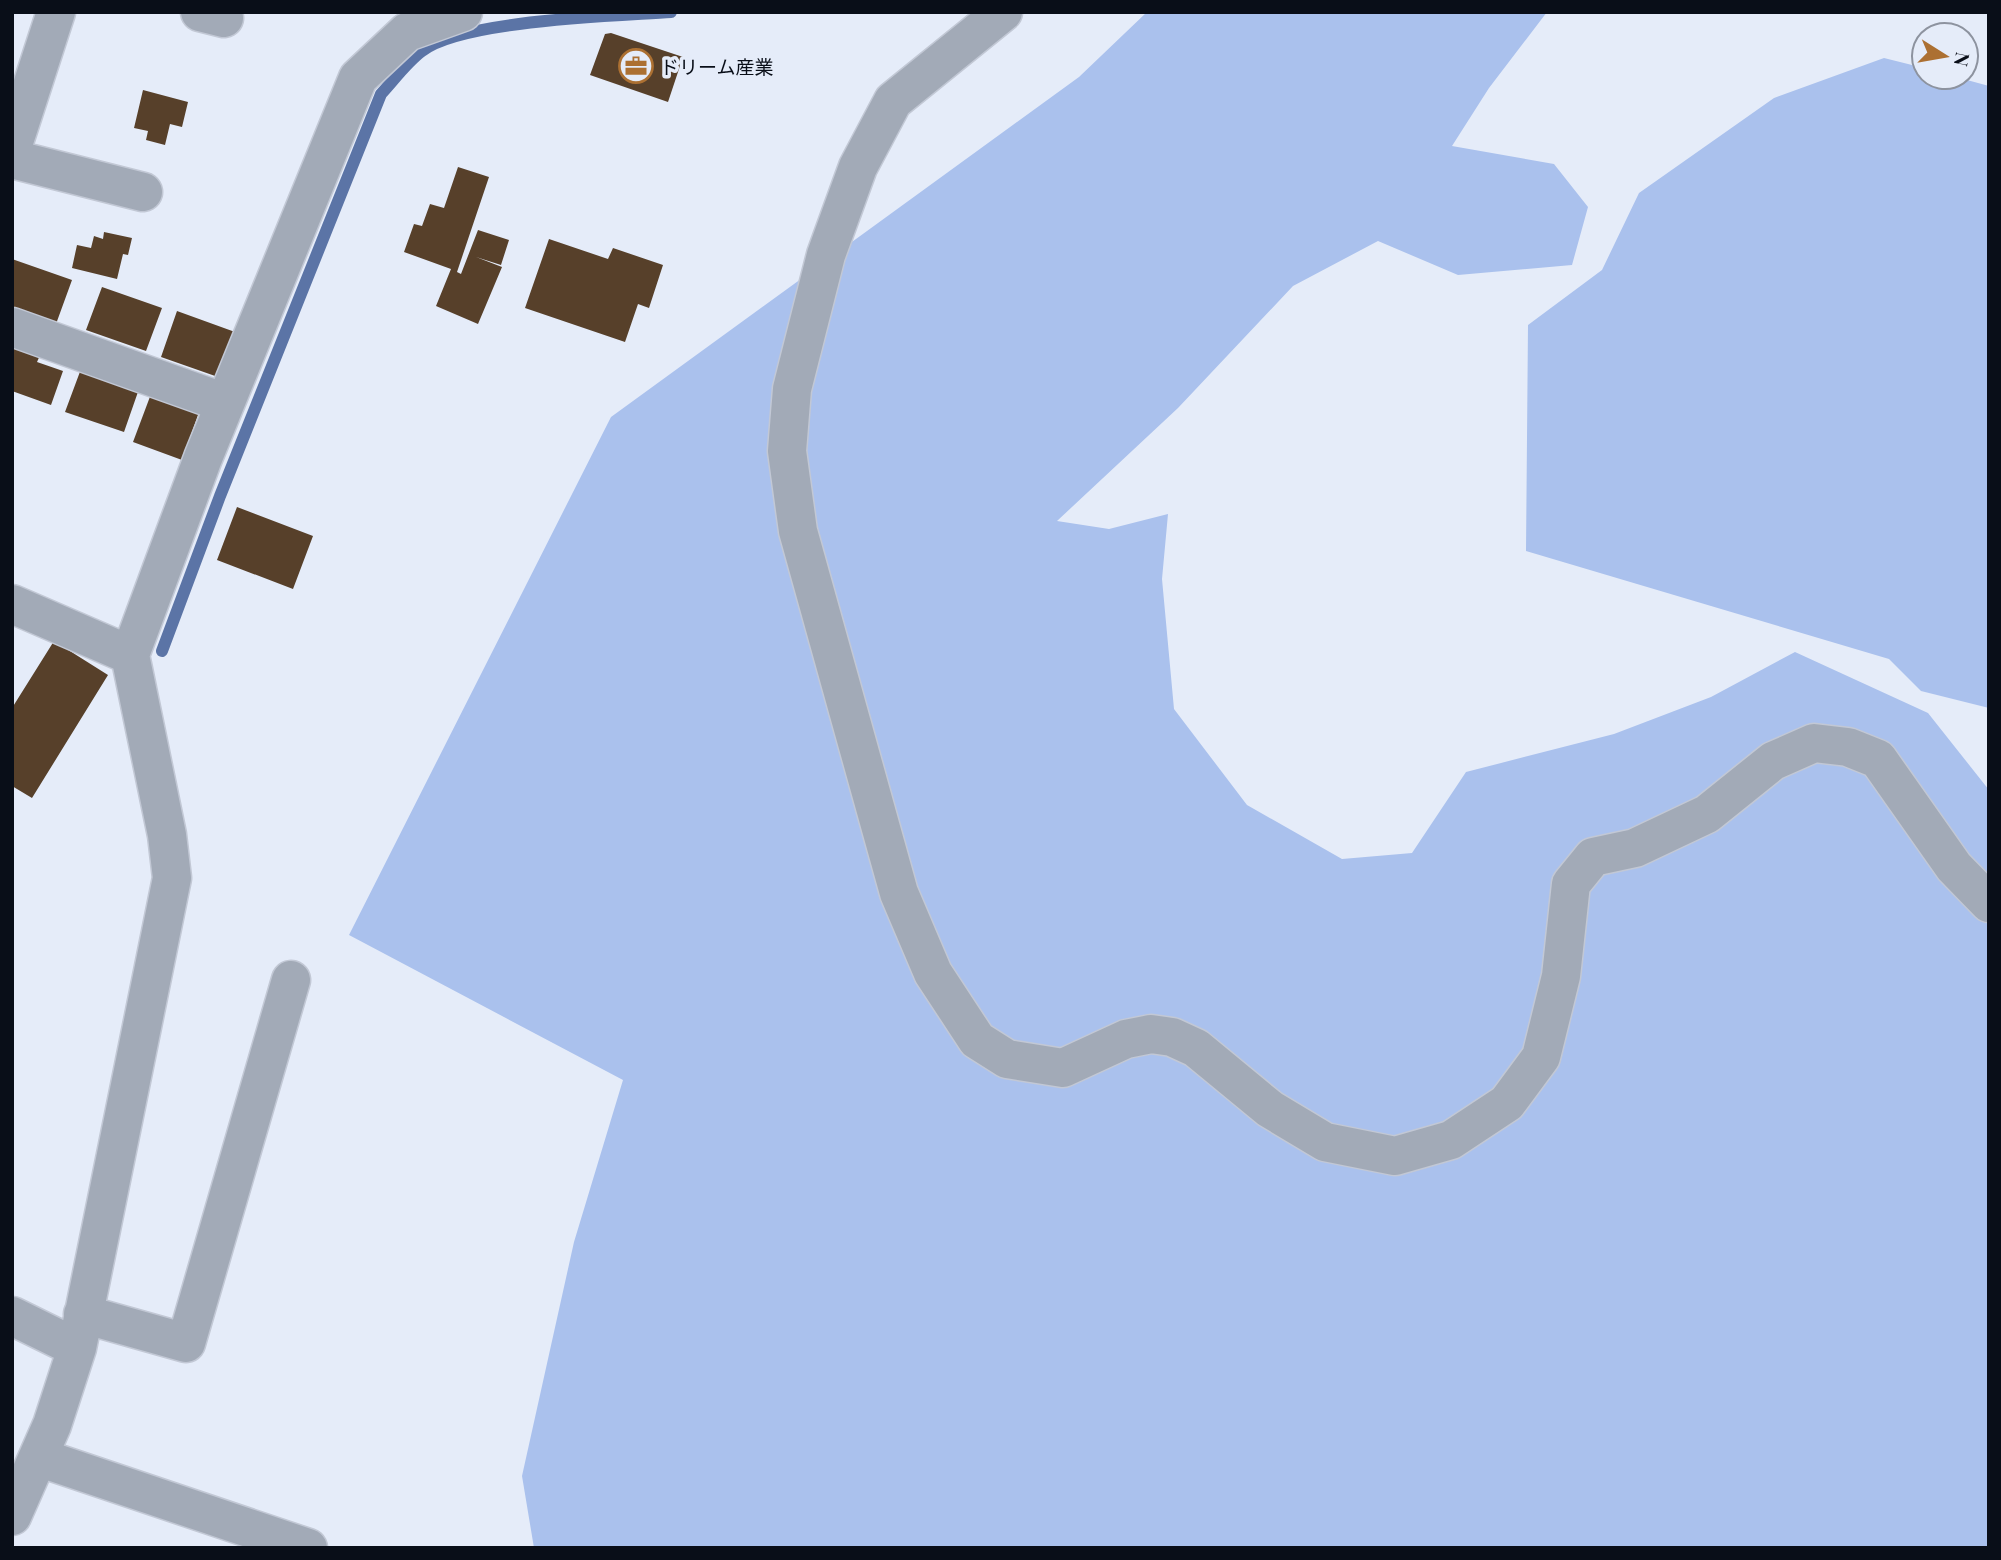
<svg xmlns="http://www.w3.org/2000/svg" width="2001" height="1560" font-family="'Playfair Display','Noto Sans JP',serif">
  <rect width="100%" height="100%" fill="#e5ecf9"/>
  <!-- green -->
  <path fill="#aac1ed" d="M1147 12H1547L1489 88 1452 146 1554 164 1588 207 1572 265 1458 275 1378 241 1293 286 1178 408 1057 521 1109 529 1168 514 1162 579 1174 709 1247 805 1342 859 1412 853 1466 772 1614 734 1711 697 1795 652 1928 713 1989 790V1548H534L522 1476 574 1242 623 1080 349 935 611 417 1079 77Z
    M1884 58 1924 68V77H1956L1989 86V708L1921 691 1889 659 1526 551 1528 325 1602 270 1639 193 1774 98Z"/>
  <g fill="none" stroke-linecap="round" stroke-linejoin="round">
    <!-- stream -->
    <path stroke="#5b74a6" stroke-width="12" d="M162 651 220 496 381 94C394 80 407 62 422 51 462 20 616 16 671 12"/>
  </g>
  <!-- building -->
  <path fill="#57402a" d="M611 33 683 57 668 102 590 75 605 34Z
    M143 90 188 102 182 127 170 124 165 145 146 140 148 131 134 128Z
    M458 167 489 177 457 272 461 274 478 230 509 240 501 265 476 257 502 267 478 324 436 306 451 269 404 252 414 224 422 226 430 204 444 208Z
    M104 232 132 238 128 255 123 254 117 279 72 268 77 245 91 248 94 236 103 239Z
    M549 239 608 259 613 248 663 265 649 308 638 304 625 342 525 308Z
    M12 259 72 280 56 324 12 308Z
    M102 287 162 308 146 351 86 330Z
    M177 311 235 332 218 377 161 357Z
    M12 341 42 351 37 362 63 371 51 405 12 391Z
    M81 369 139 389 124 432 65 412Z
    M151 394 199 412 182 460 133 442Z
    M237 507 313 536 293 589 217 560Z
    M54 641 108 675 32 798 12 786V708Z"/>
  <g fill="none" stroke-linecap="round" stroke-linejoin="round">
    <!-- minor casing -->
    <g stroke="#c2c8d5" stroke-width="41">
      <path id="minor" d="M200 12 224 18
        M1003 12 893 101 858 167 826 255 792 389 787 451 798 531 899 893 933 973 977 1040 1007 1059 1063 1068 1126 1039 1151 1034 1172 1037 1196 1048 1270 1109 1325 1142 1395 1156 1451 1140 1507 1103 1541 1057 1561 976 1571 884 1593 857 1635 848 1707 814 1773 761 1814 743 1848 747 1878 759 1954 867 1989 903
        M12 148 56 12
        M12 159 143 192
        M12 327 225 403
        M12 604 130 655
        M83 1314 186 1343 291 980
        M12 1316 77 1348
        M38 1457 308 1548
        M12 1516 52 1425 77 1348 172 878 167 835 130 655 203 458 358 78 407 32 463 12"/>
    </g>
    <!-- minor -->
    <use href="#minor" stroke="#a2aab7" stroke-width="38"/>
  </g>
  <!-- icons -->
  <defs>
    <g id="office-ring" transform="scale(1.75)"><circle r="9.5" fill="#e5ecf9" stroke="#ac7032" stroke-width="1.5"/><path d="M-6-3h4V-5.5h4V-3h4V5H-6ZM-1-4.5V-3h2v-1.5ZM-6 0V1H6V0Z" fill="#ac7032"/></g>
  </defs>
  <g fill-rule="evenodd">
    <use href="#office-ring" x="636" y="66"/>
  </g>
  <g text-anchor="middle" dominant-baseline="central" stroke-width="7" stroke-linejoin="round" paint-order="stroke">
    <!-- poi labels -->
    <g font-size="19" fill="#090e18" stroke="#e5ecf9" text-anchor="start">
      <text x="660" y="66">ドリーム産業</text>
    </g>
  </g>
  <!-- border -->
  <rect width="2001" height="1560" fill="none" stroke="#090e18" stroke-width="28"/>
  <!-- north arrow -->
  <g transform="translate(1945 56) rotate(101)"><circle r="33" fill="#e5ecf9" stroke="#8d939f" stroke-width="2"/>
  <path d="M0-5L12 26L0 18L-12 26Z" fill="#ac7032"/>
  <text y="-10" font-size="19" font-weight="bold" text-anchor="middle" fill="#090e18">N</text>
  </g>
</svg>
